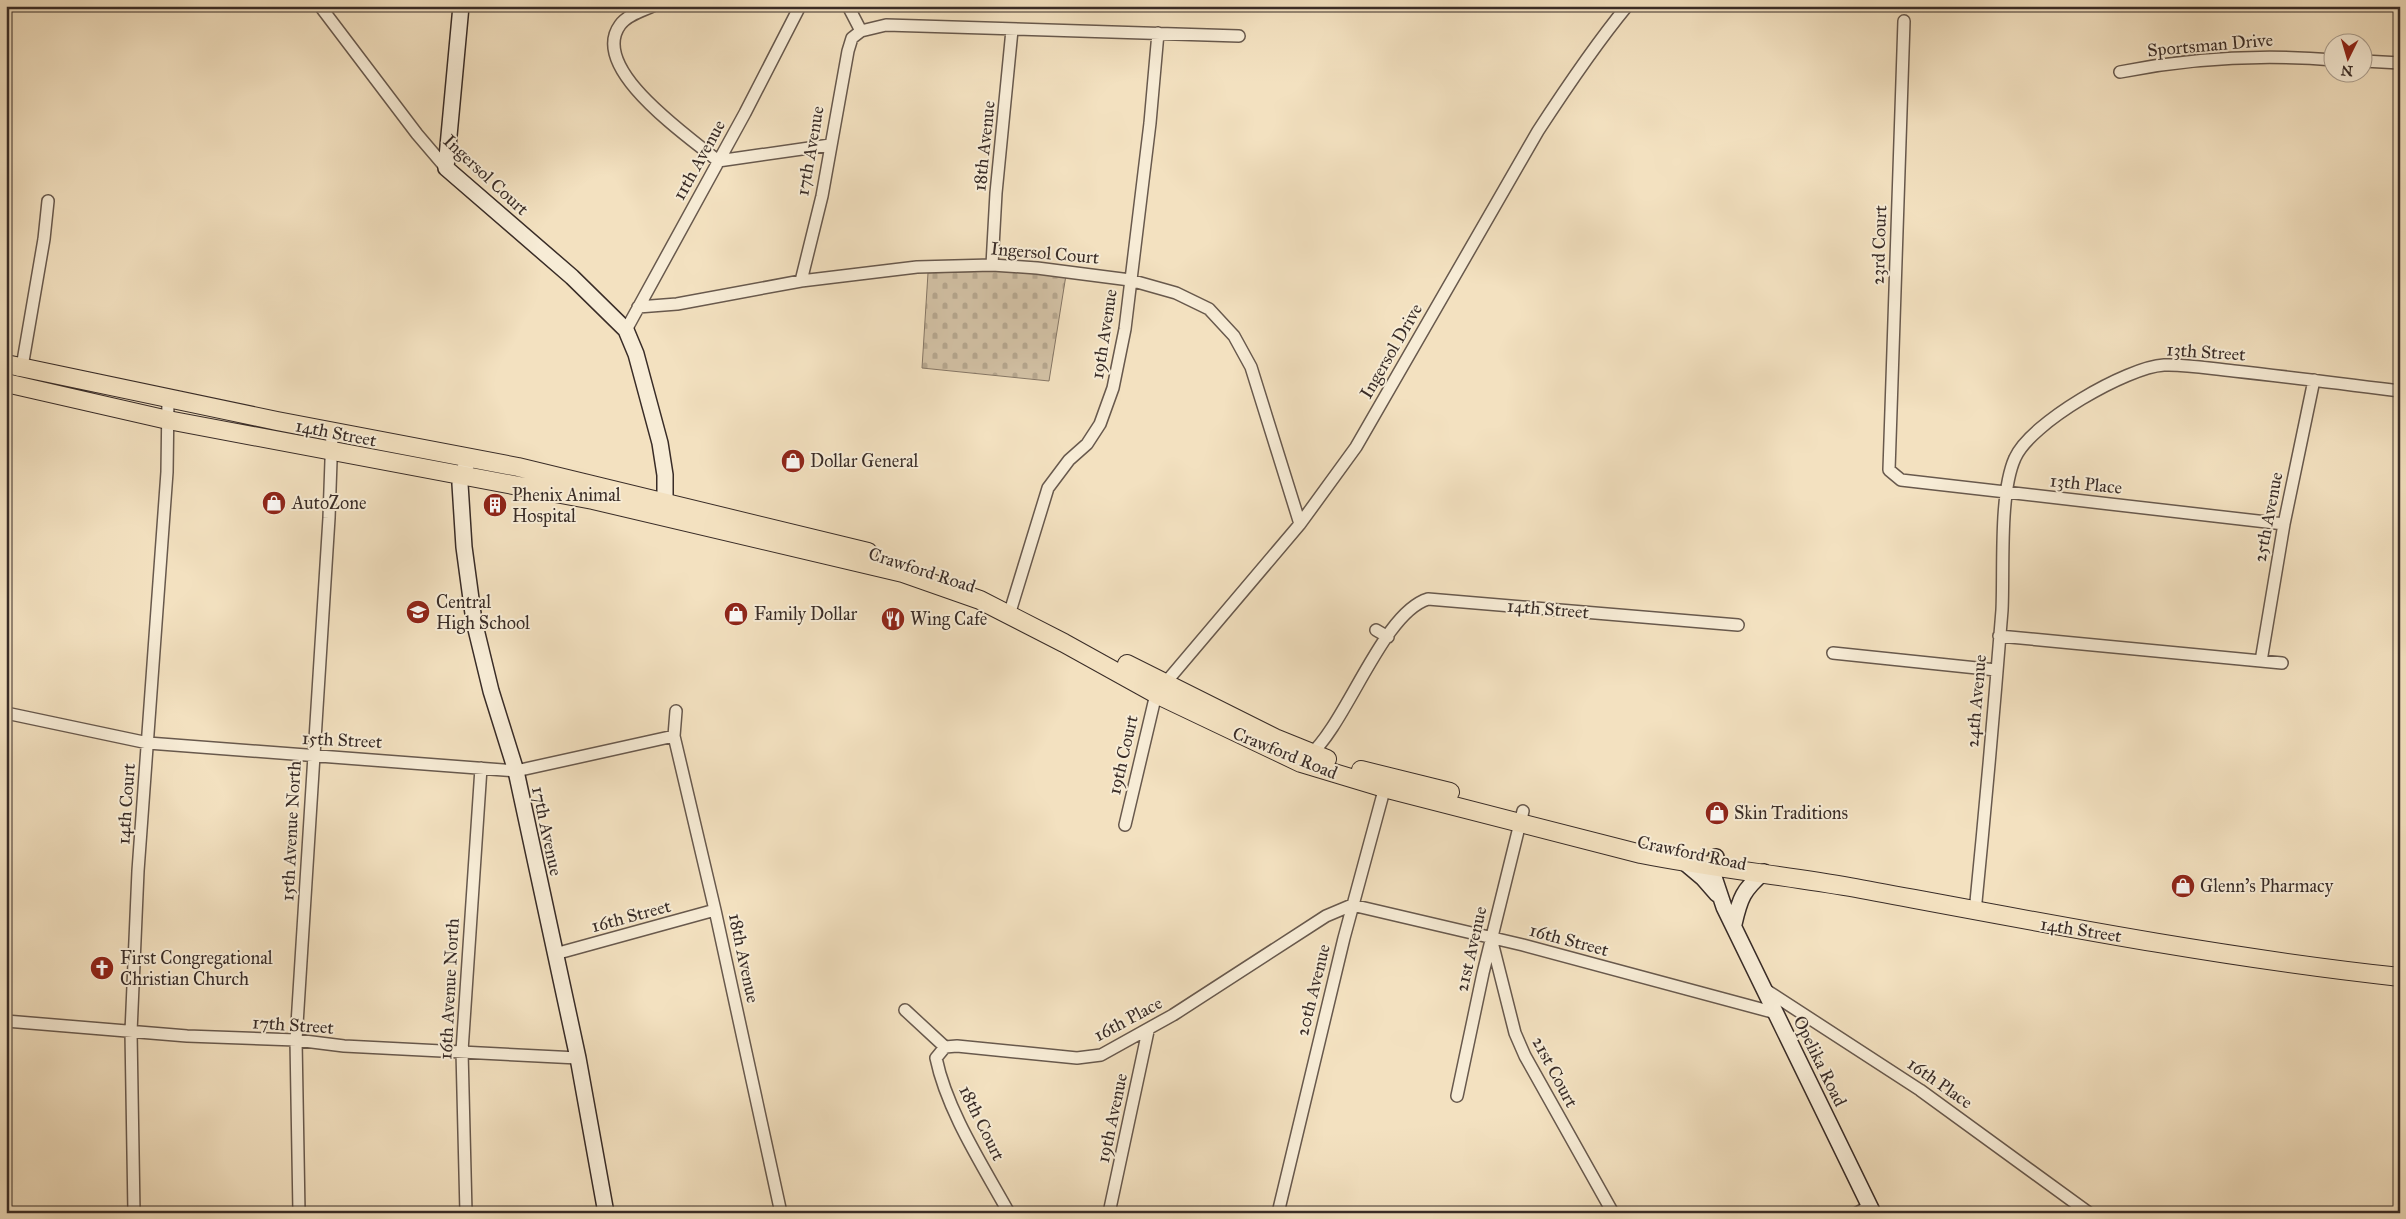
<svg xmlns="http://www.w3.org/2000/svg" width="2406" height="1219" font-family="'IM FELL Great Primer',serif">
  <defs>
    <pattern id="cemetery-stones" width="16" height="16" patternUnits="userSpaceOnUse" patternTransform="scale(1.25)"><rect width="16" height="16" fill="#d3c2a6"/><path d="M2 7V4a2 2 0 0 1 4 0v3zM10 15v-3a2 2 0 0 1 4 0v3z" fill="#b6a78f"/></pattern>
  </defs>
  <rect width="100%" height="100%" fill="#f3e1c0"/>
  <filter id="stains"><feTurbulence type="fractalNoise" baseFrequency=".004" numOctaves="4"/><feColorMatrix values="0 0 0 0 .2 0 0 0 0 .09 0 0 0 0 .02 0 0 0 .5 -.17"/></filter>
  <radialGradient id="worn" r=".72"><stop offset=".6" stop-color="#630" stop-opacity="0"/><stop offset="1" stop-color="#630" stop-opacity=".3"/></radialGradient>
  <!-- cemetery -->
  <path fill="url(#cemetery-stones)" stroke="#867766" d="M994 271 1066 275 1049 381 922 368 928 273Z"/>
  <g fill="none" stroke-linecap="round" stroke-linejoin="round">
    <!-- street casing -->
    <g stroke="#68594d" stroke-width="14">
      <path id="street" d="M320 6 417 134 446 168
        M653 6C642 11 627 15 620 25 588 69 690 137 718 161L830 145
        M848 6 861 31
        M1904 21 1889 470 1901 480 2284 524
        M2364 61 2400 63
        M2120 72C2191 58 2261 54 2334 60
        M992 265 996 193 1012 30
        M801 281 822 196 848 51 852 38 861 31 886 25 1239 36
        M638 307 677 304 801 281 917 267 992 265 1037 268 1130 280 1176 293 1209 309 1234 336 1251 367 1300 524
        M626 330 745 113 800 6
        M18 370 22 367 44 239 48 201
        M1009 615 1048 488 1069 460 1087 444 1100 424 1113 388 1125 329 1150 123 1158 33
        M1376 630 1388 637
        M1999 636 2282 663
        M1833 653 1996 670
        M2261 661 2284 524 2314 380
        M676 711 674 736 715 910 781 1213
        M6 713 148 743 516 771 674 736
        M1308 757C1347 724 1382 613 1428 599L1738 625
        M1125 825 1156 694 1300 524 1356 447 1538 131C1566 88 1594 46 1627 6
        M1975 912C1985 812 1994 711 2002 610 2004 569 1999 493 2015 458 2030 423 2127 367 2164 365 2187 364 2212 369 2234 371 2289 377 2345 384 2400 391
        M1491 938 1515 1033 1525 1056 1613 1213
        M555 954 715 910
        M1766 990 1920 1090 2089 1213
        M905 1010 945 1047 957 1046 1077 1058 1101 1055 1173 1015 1326 916 1352 905 1523 945 1776 1013
        M6 1021 187 1036 296 1040 344 1046 578 1058
        M945 1047 936 1058C947 1111 983 1166 1009 1213
        M1457 1096 1483 973 1523 811
        M134 1213 131 1032 138 871 167 472 168 399
        M299 1213 296 1040 329 518 332 432
        M466 1213 462 1051 481 768
        M1109 1213 1148 1031
        M1278 1213 1344 938 1386 783
        M1857 1213 1870 1206"/>
    </g>
    <!-- secondary casing -->
    <g stroke="#392c27" stroke-width="18">
      <path id="secondary" d="M461 6 446 168 572 277 626 330 636 354 660 443 665 475V502L663 512
        M468 459 460 484 464 547 474 621 491 691 516 771 578 1058 606 1213
        M1716 857 1714 877 1724 907 1873 1213
        M1684 862 1703 878 1717 894
        M1734 924C1740 898 1743 890 1764 872"/>
    </g>
    <!-- primary casing -->
    <g stroke="#392c27" stroke-width="20">
      <path id="primary" d="M6 364 277 421 518 467 868 552
        M6 383 168 420 593 500 903 573 980 600 1064 643 1156 694 1301 763 1384 788 1641 854C1711 868 1781 875 1850 887 2033 921 2215 957 2400 977
        M1127 664 1275 738 1327 759
        M1361 770 1450 792"/>
    </g>
    <!-- street -->
    <use href="#street" stroke="#f7ecd6" stroke-width="11"/>
    <!-- secondary -->
    <use href="#secondary" stroke="#f7ecd6" stroke-width="15"/>
    <!-- primary -->
    <use href="#primary" stroke="#f3e1c0" stroke-width="18"/>
  </g>
  <!-- icons -->
  <defs>
    <g id="shop-disc" transform="scale(1.25)"><circle r="9.5" fill="#8f2418" stroke="#f7ecd6"/><path d="M-5-2.5h2.3a2.7 3.5 0 0 1 5.4 0H5L5.5 6h-11ZM-1.5-2.5h3a1.5 2.3 0 0 0-3 0Z" fill="#fff"/></g>
    <g id="building-disc" transform="scale(1.25)"><circle r="9.5" fill="#8f2418" stroke="#f7ecd6"/><path d="M-4-6H4V6H1V3H-1V6H-4ZM-2.5-4.3h1.7v1.8h-1.7ZM.8-4.3h1.7v1.8H.8ZM-2.5-1h1.7V.8h-1.7ZM.8-1h1.7V.8H.8Z" fill="#fff"/></g>
    <g id="school-disc" transform="scale(1.25)"><circle r="9.5" fill="#8f2418" stroke="#f7ecd6"/><path d="M0-5L7-2L0 1L-7-2ZM-4 1L0 2.5L4 1V4Q0 6-4 4Z" fill="#fff"/></g>
    <g id="restaurant-disc" transform="scale(1.25)"><circle r="9.5" fill="#8f2418" stroke="#f7ecd6"/><path d="M-5-6h1v4h1v-4h1v4h1v-4h1v5L-1.5 .5V6h-2V.5L-5-1ZM5-6V6H3V1.5H1.5Q1.5-4 5-6Z" fill="#fff"/></g>
    <g id="church-disc" transform="scale(1.25)"><circle r="9.5" fill="#8f2418" stroke="#f7ecd6"/><path d="M-1.2-6h2.4v3.5h3.3v2.4h-3.3V6h-2.4V-.1h-3.3v-2.4h3.3Z" fill="#fff"/></g>
  </defs>
  <g fill-rule="evenodd">
    <use href="#shop-disc" x="793" y="461"/>
    <use href="#shop-disc" x="274" y="503"/>
    <use href="#building-disc" x="495" y="505"/>
    <use href="#school-disc" x="418" y="612"/>
    <use href="#shop-disc" x="736" y="614"/>
    <use href="#restaurant-disc" x="893" y="619"/>
    <use href="#shop-disc" x="1717" y="813"/>
    <use href="#shop-disc" x="2183" y="886"/>
    <use href="#church-disc" x="102" y="968"/>
  </g>
  <g text-anchor="middle" dominant-baseline="central" stroke-width="4" stroke-linejoin="round" paint-order="stroke">
    <!-- street labels -->
    <g font-size="18" fill="#392c27" stroke="#f7ecd6">
      <text transform="translate(2210 45) rotate(-5)">Sportsman Drive</text>
      <text transform="translate(984 146) rotate(-84)">18th Avenue</text>
      <text transform="translate(810 151) rotate(-80)">17th Avenue</text>
      <text transform="translate(699 160) rotate(-61)">11th Avenue</text>
      <text transform="translate(486 175) rotate(43)">Ingersol Court</text>
      <text transform="translate(1879 245) rotate(-88)">23rd Court</text>
      <text transform="translate(1045 253) rotate(5)">Ingersol Court</text>
      <text transform="translate(1104 334) rotate(-81)">19th Avenue</text>
      <text transform="translate(1391 351) rotate(-60)">Ingersol Drive</text>
      <text transform="translate(2206 352) rotate(4)">13th Street</text>
      <text transform="translate(336 433) rotate(11)">14th Street</text>
      <text transform="translate(2086 484) rotate(6)">13th Place</text>
      <text transform="translate(2268 517) rotate(-79)">25th Avenue</text>
      <text transform="translate(922 570) rotate(18)">Crawford Road</text>
      <text transform="translate(1548 609) rotate(5)">14th Street</text>
      <text transform="translate(1976 701) rotate(-85)">24th Avenue</text>
      <text transform="translate(342 740) rotate(3)">15th Street</text>
      <text transform="translate(1285 753) rotate(22)">Crawford Road</text>
      <text transform="translate(1123 755) rotate(-77)">19th Court</text>
      <text transform="translate(126 804) rotate(-86)">14th Court</text>
      <text transform="translate(291 831) rotate(-87)">15th Avenue North</text>
      <text transform="translate(547 831) rotate(78)">17th Avenue</text>
      <text transform="translate(1692 853) rotate(12)">Crawford Road</text>
      <text transform="translate(631 916) rotate(-15)">16th Street</text>
      <text transform="translate(2081 930) rotate(9)">14th Street</text>
      <text transform="translate(1569 940) rotate(15)">16th Street</text>
      <text transform="translate(1471 949) rotate(-77)">21st Avenue</text>
      <text transform="translate(744 958) rotate(78)">18th Avenue</text>
      <text transform="translate(449 989) rotate(-87)">16th Avenue North</text>
      <text transform="translate(1313 990) rotate(-76)">20th Avenue</text>
      <text transform="translate(1128 1019) rotate(-28)">16th Place</text>
      <text transform="translate(293 1025) rotate(4)">17th Street</text>
      <text transform="translate(1820 1061) rotate(64)">Opelika Road</text>
      <text transform="translate(1555 1072) rotate(62)">21st Court</text>
      <text transform="translate(1940 1083) rotate(35)">16th Place</text>
      <text transform="translate(1112 1118) rotate(-78)">19th Avenue</text>
      <text transform="translate(982 1123) rotate(64)">18th Court</text>
    </g>
    <!-- poi labels -->
    <g font-size="18" fill="#392c27" stroke="#f7ecd6" text-anchor="start">
      <text x="810" y="461">Dollar General</text>
      <text x="512" y="495">Phenix Animal<tspan x="512" dy="21">Hospital</tspan></text>
      <text x="292" y="503">AutoZone</text>
      <text x="436" y="602">Central<tspan x="436" dy="21">High School</tspan></text>
      <text x="754" y="614">Family Dollar</text>
      <text x="910" y="619">Wing Cafe</text>
      <text x="1734" y="813">Skin Traditions</text>
      <text x="2200" y="886">Glenn's Pharmacy</text>
      <text x="120" y="958">First Congregational<tspan x="120" dy="21">Christian Church</tspan></text>
    </g>
  </g>
  <!-- margin -->
  <rect width="2406" height="1219" fill="none" stroke="#f3e1c0" stroke-width="25"/>
  <rect x="8" y="8" width="2391" height="1204" fill="none" stroke="#392c27" stroke-width="2.5"/>
  <rect x="12" y="12" width="2381" height="1194" fill="none" stroke="#392c27"/>
  <!-- north arrow -->
  <g transform="translate(2348 58) rotate(185)"><circle r="24" fill="#f7ecd6" stroke="#ab9f90"/>
  <path d="M0-4L9 19L0 12L-9 19Z" fill="#8f2418"/>
  <text y="-8" font-size="14" font-weight="bold" text-anchor="middle" fill="#392c27">N</text>
  </g>
  <rect width="100%" height="100%" filter="url(#stains)"/>
  <rect width="100%" height="100%" fill="url(#worn)"/>
</svg>
